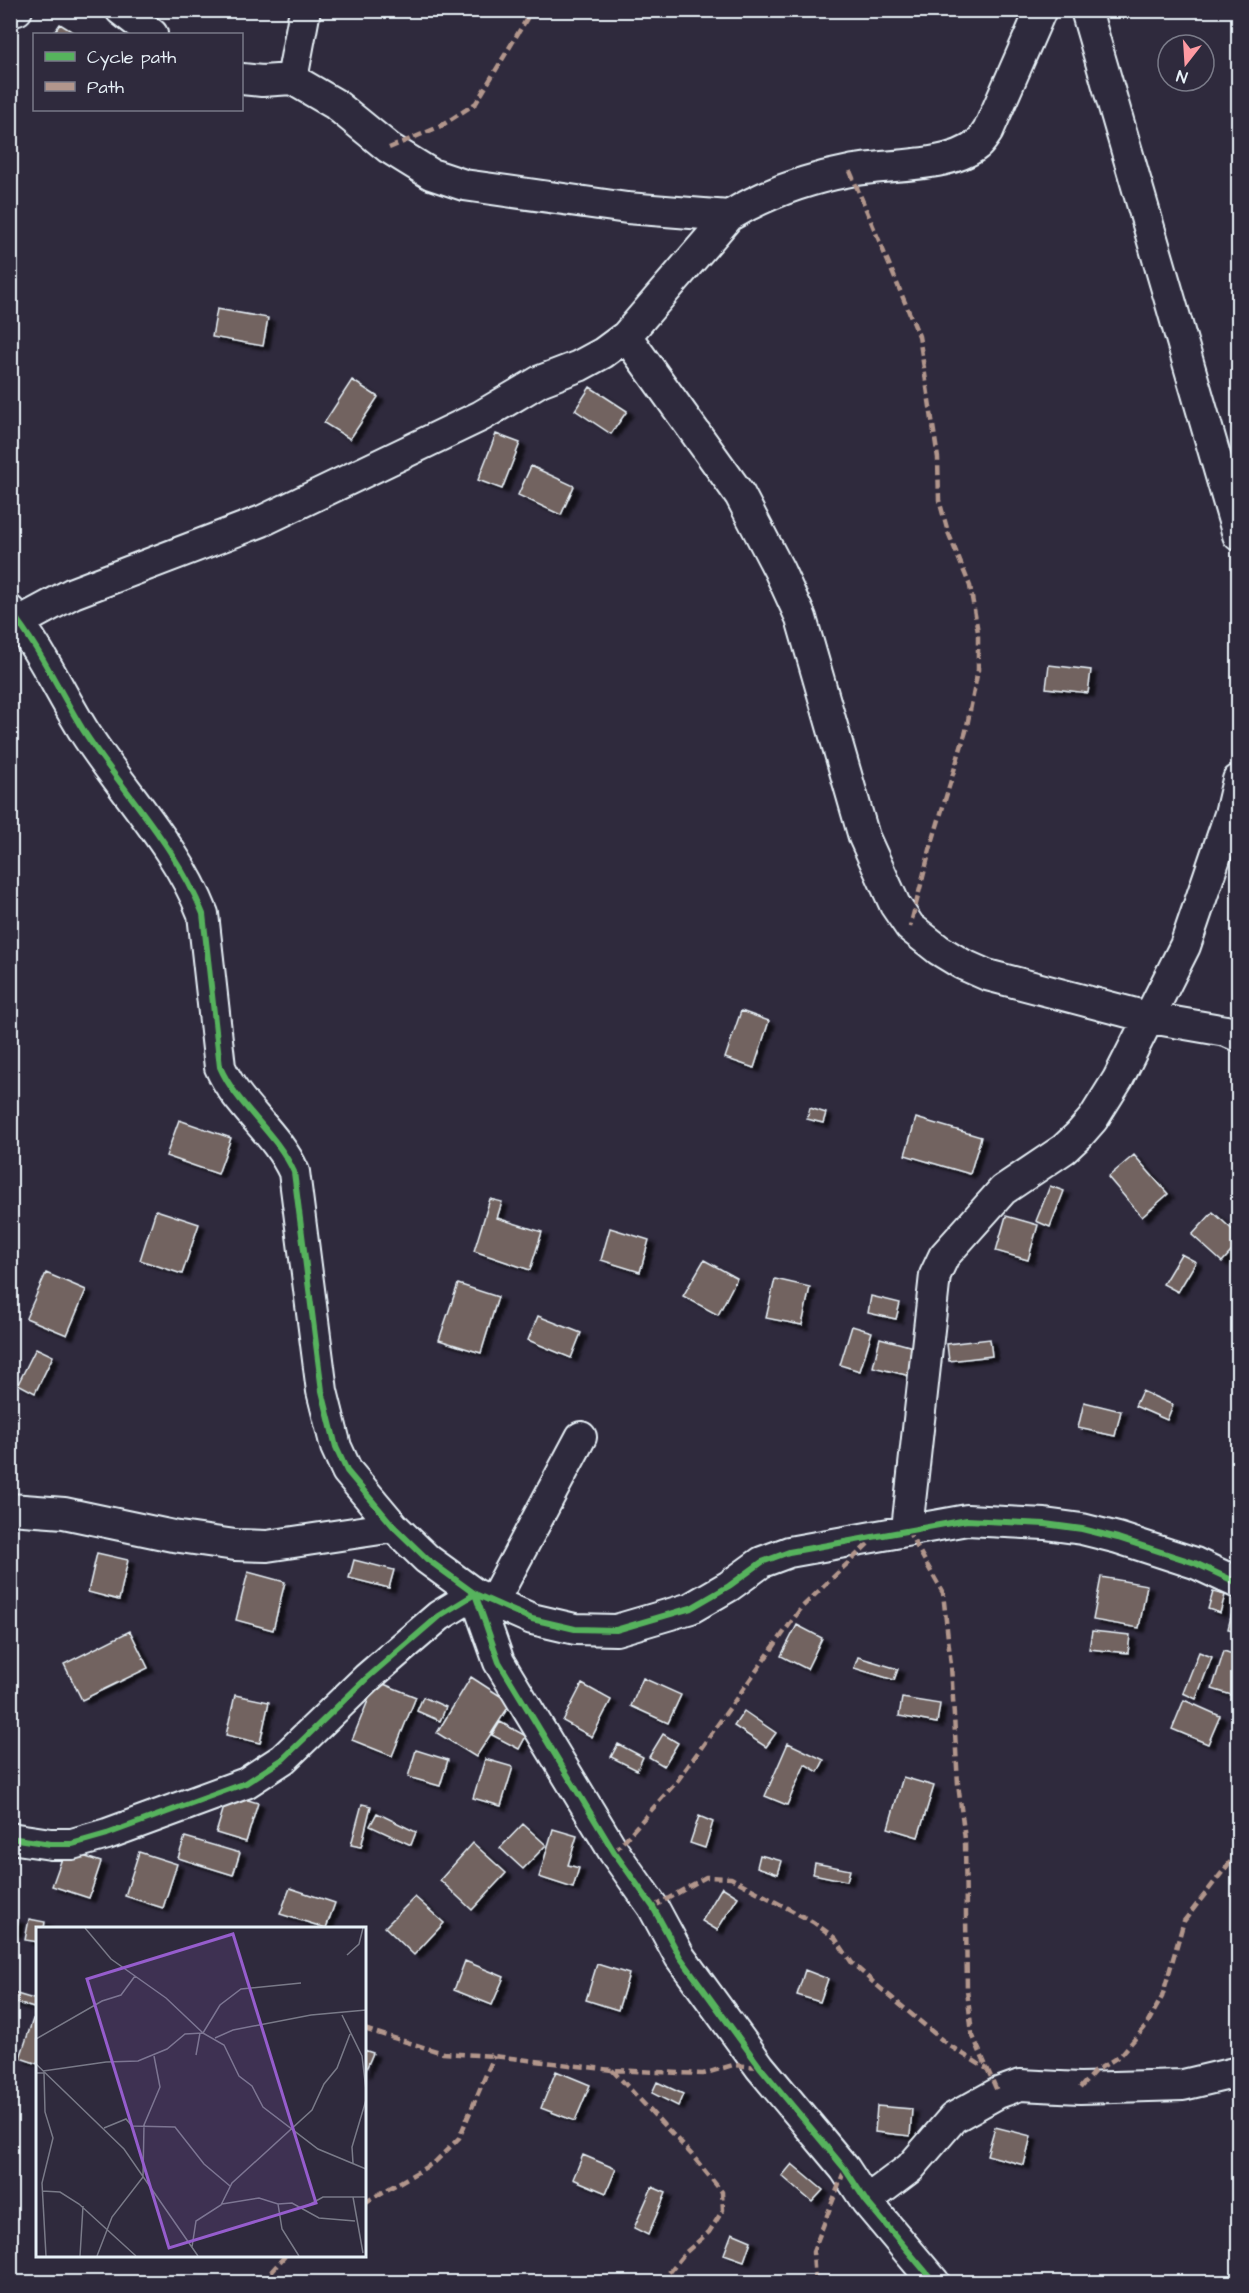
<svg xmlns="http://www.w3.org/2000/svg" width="1249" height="2293" font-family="'Architects Daughter',sans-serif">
  <defs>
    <filter id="shadow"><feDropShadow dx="6" dy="4" stdDeviation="1.5" flood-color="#0009"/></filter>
  </defs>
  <rect width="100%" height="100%" fill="#2f2a3d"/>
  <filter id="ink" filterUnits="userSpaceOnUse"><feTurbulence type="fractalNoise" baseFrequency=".0167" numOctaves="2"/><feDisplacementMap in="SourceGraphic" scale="12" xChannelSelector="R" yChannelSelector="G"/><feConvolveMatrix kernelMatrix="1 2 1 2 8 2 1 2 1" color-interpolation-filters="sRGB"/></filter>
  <g filter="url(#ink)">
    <!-- building -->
    <path fill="#726460" stroke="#e8f1f8" stroke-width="1.5" filter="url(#shadow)" d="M60 24 76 34H53Z
      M217 309 268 318 263 346 212 337Z
      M352 380 378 397 350 439 324 423Z
      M590 387 627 411 611 434 575 410Z
      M496 434 520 443 502 489 478 480Z
      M531 466 574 486 561 515 518 495Z
      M1049 665 1091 670 1088 693 1046 688Z
      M741 1011 769 1021 754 1068 725 1058Z
      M810 1108 826 1113 823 1123 807 1119Z
      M916 1118 981 1137 970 1174 905 1155Z
      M179 1120 231 1138 218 1174 166 1156Z
      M1134 1155 1168 1194 1142 1217 1108 1177Z
      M1050 1186 1064 1191 1050 1227 1036 1221Z
      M490 1199 502 1202 497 1218 542 1232 530 1270 474 1251Z
      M156 1210 199 1224 182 1274 140 1260Z
      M1213 1212 1238 1235V1244L1222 1262 1192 1235Z
      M1006 1216 1038 1225 1028 1260 996 1251Z
      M610 1228 649 1240 640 1272 601 1260Z
      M1181 1254 1196 1262 1178 1292 1163 1284Z
      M704 1260 737 1278 718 1315 683 1296Z
      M46 1273 86 1290 67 1335 26 1318Z
      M775 1279 810 1287 802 1325 766 1318Z
      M458 1284 498 1297 481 1353 439 1340Z
      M871 1296 900 1303 896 1319 868 1313Z
      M538 1316 581 1333 571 1358 528 1340Z
      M852 1326 872 1332 860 1371 840 1365Z
      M880 1338 917 1348 910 1376 873 1367Z
      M990 1339 992 1356 949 1361 947 1344Z
      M36 1348 53 1356 35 1393 18 1384Z
      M1142 1391 1173 1405 1167 1420 1135 1406Z
      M1084 1402 1121 1411 1115 1436 1078 1428Z
      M97 1553 128 1560 119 1600 88 1592Z
      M354 1560 394 1570 389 1588 349 1578Z
      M248 1572 285 1582 273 1630 236 1620Z
      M1101 1577 1147 1585 1139 1628 1093 1620Z
      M1213 1592 1225 1595 1220 1613 1208 1609Z
      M1234 1604 1238 1606V1631L1228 1629Z
      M797 1625 822 1638 807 1669 781 1656Z
      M130 1631 148 1668 82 1700 64 1664Z
      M1092 1631 1130 1635 1128 1653 1089 1649Z
      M1224 1651 1238 1656V1697L1212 1689Z
      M1199 1652 1212 1657 1196 1699 1183 1693Z
      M858 1657 898 1669 894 1680 854 1668Z
      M471 1677 511 1703 476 1757 437 1733Z
      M643 1678 681 1695 668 1723 631 1706Z
      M376 1681 416 1697 392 1756 352 1740Z
      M582 1684 611 1700 592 1737 563 1721Z
      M235 1695 269 1702 260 1743 226 1735Z
      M423 1697 446 1707 440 1721 417 1711Z
      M902 1698 940 1704 937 1723 899 1716Z
      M1184 1700 1220 1716 1208 1744 1172 1729Z
      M744 1711 776 1733 766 1747 734 1726Z
      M500 1722 526 1736 519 1749 492 1735Z
      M663 1734 678 1743 664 1766 649 1757Z
      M788 1743 824 1760 818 1772 805 1764 787 1805 765 1796Z
      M618 1744 643 1757 637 1770 611 1757Z
      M416 1750 448 1760 440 1786 408 1777Z
      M485 1759 513 1767 501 1806 473 1798Z
      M903 1777 934 1786 918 1837 888 1828Z
      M228 1794 258 1803 246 1842 216 1833Z
      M362 1804 371 1806 361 1847 351 1845Z
      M377 1813 416 1832 411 1845 370 1826Z
      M699 1816 713 1822 705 1848 690 1843Z
      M523 1824 546 1845 523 1869 500 1848Z
      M553 1829 577 1836 568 1865 579 1868 573 1888 539 1877Z
      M185 1837 240 1853 233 1875 178 1858Z
      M473 1843 506 1873 472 1910 440 1880Z
      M65 1850 101 1862 89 1898 52 1886Z
      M139 1852 177 1864 163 1908 125 1896Z
      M760 1855 782 1861 778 1874 757 1867Z
      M815 1863 850 1870 847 1881 813 1874Z
      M722 1887 738 1897 717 1930 702 1921Z
      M290 1888 335 1903 326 1928 280 1914Z
      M415 1897 444 1923 414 1955 385 1927Z
      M10 1919 18 1920 16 1933 10 1932Z
      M29 1919 45 1922 44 1928H38V1942L25 1940Z
      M465 1961 504 1977 492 2005 454 1990Z
      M597 1964 629 1974 618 2010 586 2000Z
      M805 1970 828 1979 820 2002 797 1995Z
      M10 1992 37 2000 34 2008 10 2001Z
      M33 2019 38 2021V2064L20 2058Z
      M364 2050 373 2053 364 2074Z
      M556 2071 590 2085 575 2121 541 2108Z
      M657 2082 683 2094 678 2106 652 2093Z
      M877 2106 912 2109 910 2136 875 2132Z
      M995 2127 1031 2136 1024 2165 987 2155Z
      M583 2155 616 2169 606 2193 573 2179Z
      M792 2164 823 2190 812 2202 782 2176Z
      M652 2187 666 2193 648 2235 634 2228Z
      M732 2233 751 2241 744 2261 724 2254Z"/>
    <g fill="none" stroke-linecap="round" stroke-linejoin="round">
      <!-- street casing -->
      <g stroke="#e8f1f8" stroke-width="34">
        <path id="street" d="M121 10 152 34
          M1086 10 1238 535
          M10 12 17 10
          M242 79 262 81 292 79 335 104 389 148 431 174 464 185 627 208 729 216
          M292 79 305 10
          M626 336 740 495 779 570 801 618 864 837 895 905 910 927 939 950 962 964 987 975 1151 1018 1226 1031 1238 1036
          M10 611C40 648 60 693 85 733 124 793 177 847 203 914L220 1067C237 1106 276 1132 294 1172L322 1391 336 1447 347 1471 394 1527 427 1559 475 1594 532 1619 575 1629 616 1630 691 1608 729 1586 762 1562 789 1552 967 1520 1045 1524 1082 1529 1118 1538 1195 1563 1238 1583
          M10 627 73 593 262 521 481 416 540 381 579 366 603 353 626 336 729 216C765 194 808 179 850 171 885 164 949 168 977 145 981 142 985 135 988 131L1041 10
          M10 1509 64 1513 173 1536 235 1545 267 1546 394 1527
          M907 1529 935 1275 944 1256 1003 1190 1064 1149 1079 1135 1093 1119 1118 1079 1185 946 1230 814 1238 780
          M493 1602 581 1437
          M10 1838 51 1844H72L107 1834 246 1783 283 1759 367 1678 439 1616 475 1594 499 1662 614 1852 653 1907 680 1957 760 2067 845 2169 866 2201 934 2282
          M866 2201 910 2168 953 2118 998 2093 1020 2085 1080 2088 1183 2085 1238 2072"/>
      </g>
      <!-- street -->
      <use href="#street" stroke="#2f2a3d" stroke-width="30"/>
      <!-- quiet -->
      <path stroke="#b2968c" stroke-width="4.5" stroke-dasharray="9 4.5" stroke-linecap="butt" d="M389 148 441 126 476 103 532 10
        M850 171 919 336 938 458 939 500 948 532 970 586 978 632V670L966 731 931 846 910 927
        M907 1529 943 1593 951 1665 958 1784 965 1839 967 1990 972 2034 998 2093
        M614 1852 678 1780 802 1607 873 1539
        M653 1907 706 1877 731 1878 813 1922 835 1938 852 1963 873 1982 947 2044 987 2069
        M364 2029 443 2053 494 2056 612 2070 703 2074 733 2065 760 2067
        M612 2070 692 2155 722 2192 723 2210 709 2232 685 2253 661 2282
        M1080 2088 1094 2072 1121 2055 1146 2026 1162 1997 1184 1921 1238 1852
        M364 2203 435 2162 459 2138 494 2056
        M262 2282 285 2256
        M815 2282 813 2252 845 2169"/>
      <!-- cycleway casing -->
      <g stroke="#2f2a3d" stroke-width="10">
        <path id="cycleway" d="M10 611C40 648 60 693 85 733 124 793 177 847 203 914L220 1067C237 1106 276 1132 294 1172L322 1391 336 1447 347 1471 394 1527 427 1559 475 1594 532 1619 575 1629 616 1630 691 1608 729 1586 762 1562 789 1552 967 1520 1045 1524 1082 1529 1118 1538 1195 1563 1238 1583
          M10 1838 51 1844H72L107 1834 246 1783 283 1759 367 1678 439 1616 475 1594 499 1662 614 1852 653 1907 680 1957 760 2067 845 2169 866 2201 934 2282"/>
      </g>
      <!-- cycleway -->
      <use href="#cycleway" stroke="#56b35d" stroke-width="6"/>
    </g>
  </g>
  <!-- overview -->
  <g transform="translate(36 1927)">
    <rect width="330" height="330" fill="#2f2a3d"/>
    <path fill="none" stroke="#797a88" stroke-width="1.5" d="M49 1 75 32 130 71 167 106 184 78 205 62 265 56M311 28 323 17 327 1M306 88 326 129 330 163M179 111 197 103 275 88 330 83M0 112 66 74 85 68 99 49M160 128 164 106M0 137 88 222 162 329M7 144 70 135 102 134 131 122 149 107 167 106 188 118 203 149 216 159 227 180 282 222 330 242M0 146H8L9 185 17 211 6 256 10 329M68 201 90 192 96 199 139 200 168 237 194 259M317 236 316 220 330 173M6 264 24 265 43 277 100 329M317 270 327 326M186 277 223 271 242 277 256 276 283 291 319 294M242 277 246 302 263 329M269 280 287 270H330M156 320 160 294 185 278 196 256 276 183 288 157 301 141 314 107M44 329 47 279M61 329 76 290 107 250 108 198 124 160 118 129"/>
    <path fill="#965dcd" fill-opacity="0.15" stroke="#965dcd" stroke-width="3" d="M197 7 280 276 133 321 51 52Z"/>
    <rect width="330" height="330" fill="none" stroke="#e8f1f8" stroke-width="3"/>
  </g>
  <!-- margin -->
  <rect width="1249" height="2293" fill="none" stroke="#2f2a3d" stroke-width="36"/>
  <rect x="18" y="18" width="1213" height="2257" fill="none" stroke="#e8f1f8" stroke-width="2" filter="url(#ink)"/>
  <!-- legend -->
  <rect x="33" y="33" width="210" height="78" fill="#2f2a3d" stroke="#797a88" stroke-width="1.5"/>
  <rect x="45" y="52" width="30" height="9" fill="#56b35d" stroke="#797a88" stroke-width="1.5"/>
  <text x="87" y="63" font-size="18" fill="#e8f1f8">Cycle path</text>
  <rect x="45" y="82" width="30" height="9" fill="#b2968c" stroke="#797a88" stroke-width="1.5"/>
  <text x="87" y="93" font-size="18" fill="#e8f1f8">Path</text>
  <!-- north arrow -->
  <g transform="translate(1186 63) rotate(197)"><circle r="28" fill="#2f2a3d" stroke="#797a88" stroke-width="1.5"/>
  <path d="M0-4.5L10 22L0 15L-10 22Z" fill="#ff9aa2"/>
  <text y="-9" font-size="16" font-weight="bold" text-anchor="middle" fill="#e8f1f8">N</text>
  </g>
</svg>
